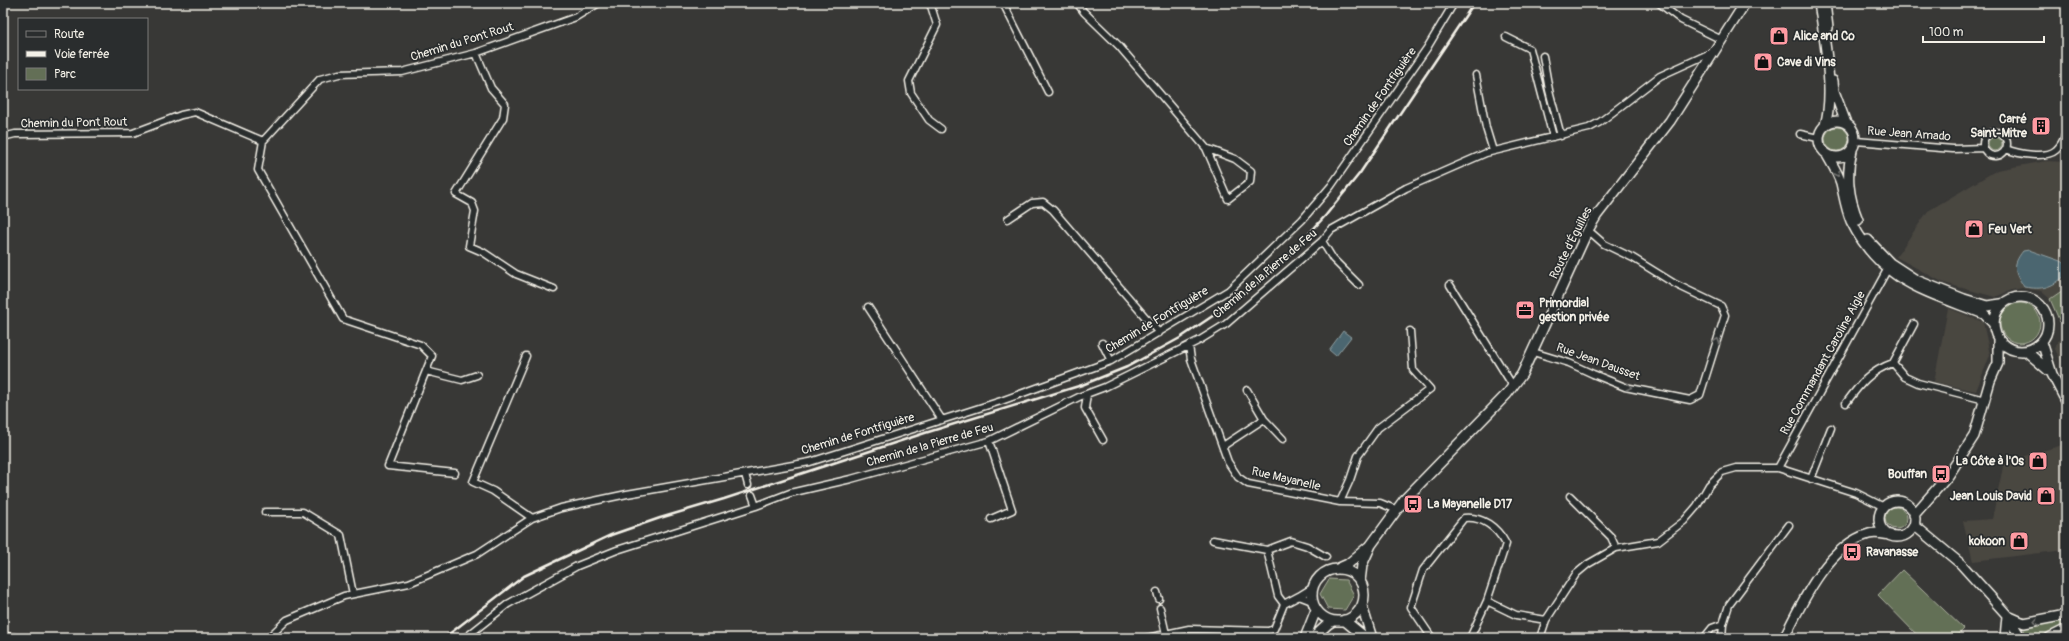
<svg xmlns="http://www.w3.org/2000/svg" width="2069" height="641" font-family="Pangolin,sans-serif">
  <rect width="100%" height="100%" fill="#383836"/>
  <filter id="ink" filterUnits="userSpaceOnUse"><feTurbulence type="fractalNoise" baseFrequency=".025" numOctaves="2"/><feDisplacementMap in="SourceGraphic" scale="8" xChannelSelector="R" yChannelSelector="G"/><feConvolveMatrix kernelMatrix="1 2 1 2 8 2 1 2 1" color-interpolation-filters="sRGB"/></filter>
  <g filter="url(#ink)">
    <!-- built -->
    <path fill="#494640" d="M2046 161 2066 162V333L2050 299 2041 291 2022 288 2012 290 1995 297 1944 283 1896 257 1928 211 1997 170Z
      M1948 308 1983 322 1990 355 1976 391 1934 382Z
      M2066 337V373L2055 349 2058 341Z
      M2066 444V550L1973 561 1963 521 1992 519 2004 462Z"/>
    <!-- green -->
    <path fill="#636f56" stroke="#acb09f" d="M1825 139a12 12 0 1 1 24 0a12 12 0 1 1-24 0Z
      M1988 144a7 7 0 1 1 14 0a7 7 0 1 1-14 0Z
      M2066 288V319L2060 322 2050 299Z
      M2000 323a20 20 0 1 1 40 0a20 20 0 1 1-40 0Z
      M1885 518a11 11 0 1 1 22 0a11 11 0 1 1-22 0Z
      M1902 570 1964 629 1955 638H1920L1878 595Z
      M1329 579 1346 580 1354 595 1345 610 1328 609 1320 594Z
      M2066 618V625L2040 638H2029L2023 628Z"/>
    <!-- water -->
    <path fill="#4b6670" stroke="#8f9ea0" d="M2029 250 2066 263V275C2051 288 2043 290 2024 287 2015 272 2011 266 2023 251Z
      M1343 331 1351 337 1336 356 1329 350Z"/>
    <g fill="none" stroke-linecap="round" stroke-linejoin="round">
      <!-- street casing -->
      <g stroke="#f4f1e8" stroke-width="9">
        <path id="street" d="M928 3 931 6 937 25 909 81 911 93 929 120 941 129
          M1003 3 1048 92
          M1077 3 1084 12 1119 46 1206 148 1228 199 1250 182 1251 171 1235 159 1206 148
          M1659 3 1681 20 1722 40
          M1506 37 1530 49 1553 137
          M476 53 491 88 505 104 503 118 456 194 472 203 475 211 469 246 483 252 516 274 554 289
          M1543 56 1549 90 1561 136
          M1476 75 1486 128 1493 151
          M1983 144a12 12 0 1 1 24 0a12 12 0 1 1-24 0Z
          M1800 134 1818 138
          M3 137 15 134 133 133 181 115 195 112 263 141 320 79 339 74 402 72 476 53 576 17 599 3
          M263 141 258 170 343 319 421 345 432 356 388 466 455 473
          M1856 141 1953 149 1984 148
          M2006 149C2018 154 2046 159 2056 150 2061 146 2064 139 2066 133
          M1008 219 1032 203 1043 202 1053 210 1159 333
          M1322 241 1333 259 1359 285
          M1450 285 1513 386
          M868 307 942 420
          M1102 343 1111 361
          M1189 346 1191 359 1228 462 1238 477 1248 484 1340 502 1380 503 1397 510
          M1533 352 1569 363 1593 374 1625 387 1690 400 1700 395 1725 315 1721 306 1675 284 1633 258 1604 244 1588 230
          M526 356 473 482 493 491 532 518
          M1893 363 1914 324
          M426 371 462 380 477 375
          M1247 390 1264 419 1283 439
          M1087 394 1085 408 1103 440
          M1846 403C1860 384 1870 371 1893 363L1905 377 1918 383 1985 400
          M989 441 1012 510 991 519
          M1223 446 1264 419
          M1778 468 1887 270
          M745 474 748 485
          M1811 479 1831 428
          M752 495 756 506
          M1570 496 1611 537 1616 548
          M1340 502 1350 480 1358 456 1378 428 1430 389 1413 370 1410 331
          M265 512H303L341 535 353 594
          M1213 540 1267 550 1291 541 1307 546 1326 557
          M1267 550 1278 596 1284 604
          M1157 592 1159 599
          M1312 601 1299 596 1312 588
          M1487 601 1516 615 1546 620
          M1160 608 1166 634
          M3 636 21 638
          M268 638 287 620 344 596 409 583 477 554 532 518 561 508 627 494 810 462 1001 401 1111 361 1229 290 1302 220 1331 186 1427 48 1454 3
          M465 638 508 604 577 566 617 550 756 506 790 493 851 479 989 441 1081 396 1105 387 1200 340 1226 324 1322 241 1331 230 1406 188 1486 153 1589 128 1600 122 1660 76 1715 51
          M1147 638 1189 629 1268 631 1274 629 1284 604 1299 596
          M1432 638 1411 607 1423 570 1464 518C1482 516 1497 527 1506 544L1487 601 1470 638
          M1540 638 1546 620 1576 574 1588 564 1616 548 1658 541 1684 521 1697 506 1709 485 1722 472 1736 468H1778L1856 493 1884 507
          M1704 638 1712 628 1723 624
          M1722 638 1723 624 1729 605 1789 525"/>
      </g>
      <!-- secondary casing -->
      <g stroke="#f4f1e8" stroke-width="12">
        <path id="secondary" d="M1819 3C1824 37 1835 93 1825 125
          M1825 3 1828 28
          M1833 81 1834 91 1846 123
          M1819 139a18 18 0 1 1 36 0a18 18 0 1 1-36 0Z
          M1852 150C1846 175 1848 196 1858 220
          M1827 155C1832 164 1838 173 1841 183 1844 196 1846 209 1851 221 1881 282 1926 291 1984 314L1993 323
          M1868 240 1890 263 1916 280 1964 299 1987 306 2001 304
          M1994 324a27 27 0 1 1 54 0a27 27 0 1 1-54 0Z
          M2042 342 2052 374 2066 401
          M2026 351 2049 371
          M1879 519a18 18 0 1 1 36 0a18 18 0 1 1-36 0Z
          M1914 515 1948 476 1974 436 1990 381 1998 363V340
          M1914 525 1961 564 2007 615 2021 638
          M1339 568 1348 564 1368 547
          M1312 595a26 26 0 1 1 52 0a26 26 0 1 1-52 0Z
          M1360 581 1362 565 1371 545 1404 500 1507 394 1522 374 1588 230 1597 215 1670 121 1745 3
          M1362 606 1372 638
          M2008 616 2024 623 2066 615
          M1344 620 1366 638
          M1305 638 1316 610
          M1313 638 1328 624 1333 621
          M1784 638C1801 604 1828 545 1869 534 1875 532 1884 534 1890 535
          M2005 638 2007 616"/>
      </g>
      <!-- primary casing -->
      <g stroke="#f4f1e8" stroke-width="13">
        <path id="primary" d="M2050 638 2066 630"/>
      </g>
      <!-- street -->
      <use href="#street" stroke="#2a2d2e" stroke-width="6"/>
      <!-- secondary -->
      <use href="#secondary" stroke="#2a2d2e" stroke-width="9"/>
      <!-- primary -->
      <use href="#primary" stroke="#2a2d2e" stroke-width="10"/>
      <!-- rail -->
      <path stroke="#f4f1e8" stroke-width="2.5" d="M444 638 524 576 611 535 660 518 724 499 925 433 1082 385 1127 367 1180 338 1223 309 1267 276 1295 249 1326 215 1360 173 1474 3"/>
    </g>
    <!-- one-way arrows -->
    <defs><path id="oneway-chevron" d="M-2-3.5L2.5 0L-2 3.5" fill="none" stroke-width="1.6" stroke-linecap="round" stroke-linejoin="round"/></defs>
    <g stroke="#71726f">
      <use href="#oneway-chevron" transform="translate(1837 174) rotate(64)"/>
      <use href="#oneway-chevron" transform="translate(1717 341) rotate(-73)"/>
      <use href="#oneway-chevron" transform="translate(1629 387) rotate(13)"/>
      <use href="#oneway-chevron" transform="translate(2036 622) rotate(168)"/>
    </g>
  </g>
  <!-- icons -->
  <defs>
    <g id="shop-square" transform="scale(1)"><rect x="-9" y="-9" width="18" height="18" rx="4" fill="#ff9aa2" stroke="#2a2d2e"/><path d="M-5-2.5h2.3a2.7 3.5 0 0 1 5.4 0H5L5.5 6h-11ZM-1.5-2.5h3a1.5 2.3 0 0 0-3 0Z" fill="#111"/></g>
    <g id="building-square" transform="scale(1)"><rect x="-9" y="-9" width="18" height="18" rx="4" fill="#ff9aa2" stroke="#2a2d2e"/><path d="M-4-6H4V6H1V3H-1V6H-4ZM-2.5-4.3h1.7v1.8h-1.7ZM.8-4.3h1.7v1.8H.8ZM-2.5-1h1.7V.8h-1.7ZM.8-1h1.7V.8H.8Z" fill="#111"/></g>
    <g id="office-square" transform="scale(1)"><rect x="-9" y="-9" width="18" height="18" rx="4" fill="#ff9aa2" stroke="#2a2d2e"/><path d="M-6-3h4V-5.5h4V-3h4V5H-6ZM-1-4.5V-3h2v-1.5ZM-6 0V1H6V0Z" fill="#111"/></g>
    <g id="bus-square" transform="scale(1)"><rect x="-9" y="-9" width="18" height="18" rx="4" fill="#ff9aa2" stroke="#2a2d2e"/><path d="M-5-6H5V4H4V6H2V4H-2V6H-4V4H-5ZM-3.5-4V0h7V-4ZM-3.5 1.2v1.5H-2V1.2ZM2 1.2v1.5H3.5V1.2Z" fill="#111"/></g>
  </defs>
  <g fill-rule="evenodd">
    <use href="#shop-square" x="1779" y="36"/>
    <use href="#shop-square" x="1763" y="62"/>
    <use href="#building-square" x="2041" y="126"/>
    <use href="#shop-square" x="1974" y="229"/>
    <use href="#office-square" x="1525" y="310"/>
    <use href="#shop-square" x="2038" y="461"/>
    <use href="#bus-square" x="1941" y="474"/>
    <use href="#shop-square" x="2046" y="496"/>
    <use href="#bus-square" x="1413" y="504"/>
    <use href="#shop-square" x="2019" y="541"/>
    <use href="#bus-square" x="1852" y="552"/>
  </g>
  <g text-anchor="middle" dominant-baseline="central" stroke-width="3.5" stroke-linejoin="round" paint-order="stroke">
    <!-- poi labels -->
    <g font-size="12" font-weight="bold" fill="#f4f1e8" stroke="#2a2d2e" text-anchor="start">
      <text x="1793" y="36">Alice and Co</text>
      <text x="1777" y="62">Cave di Vins</text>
      <text x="2027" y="119" text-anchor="end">Carré<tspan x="2027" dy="14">Saint-Mitre</tspan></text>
      <text x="1988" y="229">Feu Vert</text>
      <text x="1539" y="303">Primordial<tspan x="1539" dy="14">gestion privée</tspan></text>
      <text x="2024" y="461" text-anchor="end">La Côte à l'Os</text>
      <text x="1927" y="474" text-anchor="end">Bouffan</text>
      <text x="2032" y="496" text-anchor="end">Jean Louis David</text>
      <text x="1427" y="504">La Mayanelle D17</text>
      <text x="2005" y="541" text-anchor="end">kokoon</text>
      <text x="1866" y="552">Ravanasse</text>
    </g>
    <!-- street labels -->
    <g font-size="12" fill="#f4f1e8" stroke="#2a2d2e">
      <text transform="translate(462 42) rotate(-17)">Chemin du Pont Rout</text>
      <text transform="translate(1380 97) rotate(-55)">Chemin de Fontfiguière</text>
      <text transform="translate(74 123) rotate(-1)">Chemin du Pont Rout</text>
      <text transform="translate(1909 134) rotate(4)">Rue Jean Amado</text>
      <text transform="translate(1571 243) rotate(-63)">Route d'Éguilles</text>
      <text transform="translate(1265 274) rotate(-40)">Chemin de la Pierre de Feu</text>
      <text transform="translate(1157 320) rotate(-31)">Chemin de Fontfiguière</text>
      <text transform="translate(1598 362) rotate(20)">Rue Jean Dausset</text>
      <text transform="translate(1823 363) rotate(-61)">Rue Commandant Caroline Aigle</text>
      <text transform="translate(858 434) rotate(-17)">Chemin de Fontfiguière</text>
      <text transform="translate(930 445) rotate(-16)">Chemin de la Pierre de Feu</text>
      <text transform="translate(1286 479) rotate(13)">Rue Mayanelle</text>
    </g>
  </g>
  <!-- margin -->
  <rect width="2069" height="641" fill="none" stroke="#2a2d2e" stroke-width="16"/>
  <rect x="8" y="8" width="2053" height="625" fill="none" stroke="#f4f1e8" stroke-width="1.5" filter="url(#ink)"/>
  <!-- legend -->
  <rect x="18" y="18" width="130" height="72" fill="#2a2d2e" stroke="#7b7b78"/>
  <rect x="26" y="31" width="20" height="6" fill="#2a2d2e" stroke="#7b7b78"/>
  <text x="54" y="38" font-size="12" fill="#f4f1e8">Route</text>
  <rect x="26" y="51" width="20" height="6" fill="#f4f1e8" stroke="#7b7b78"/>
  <text x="54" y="58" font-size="12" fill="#f4f1e8">Voie ferrée</text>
  <rect x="26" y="68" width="20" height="12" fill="#636f56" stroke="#7b7b78"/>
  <text x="54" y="78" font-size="12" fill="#f4f1e8">Parc</text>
  <!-- scale -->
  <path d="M1923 36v6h121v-6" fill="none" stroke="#f4f1e8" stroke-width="2"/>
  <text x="1929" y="36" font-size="12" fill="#f4f1e8" stroke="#2a2d2e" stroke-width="3" paint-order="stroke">100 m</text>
</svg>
